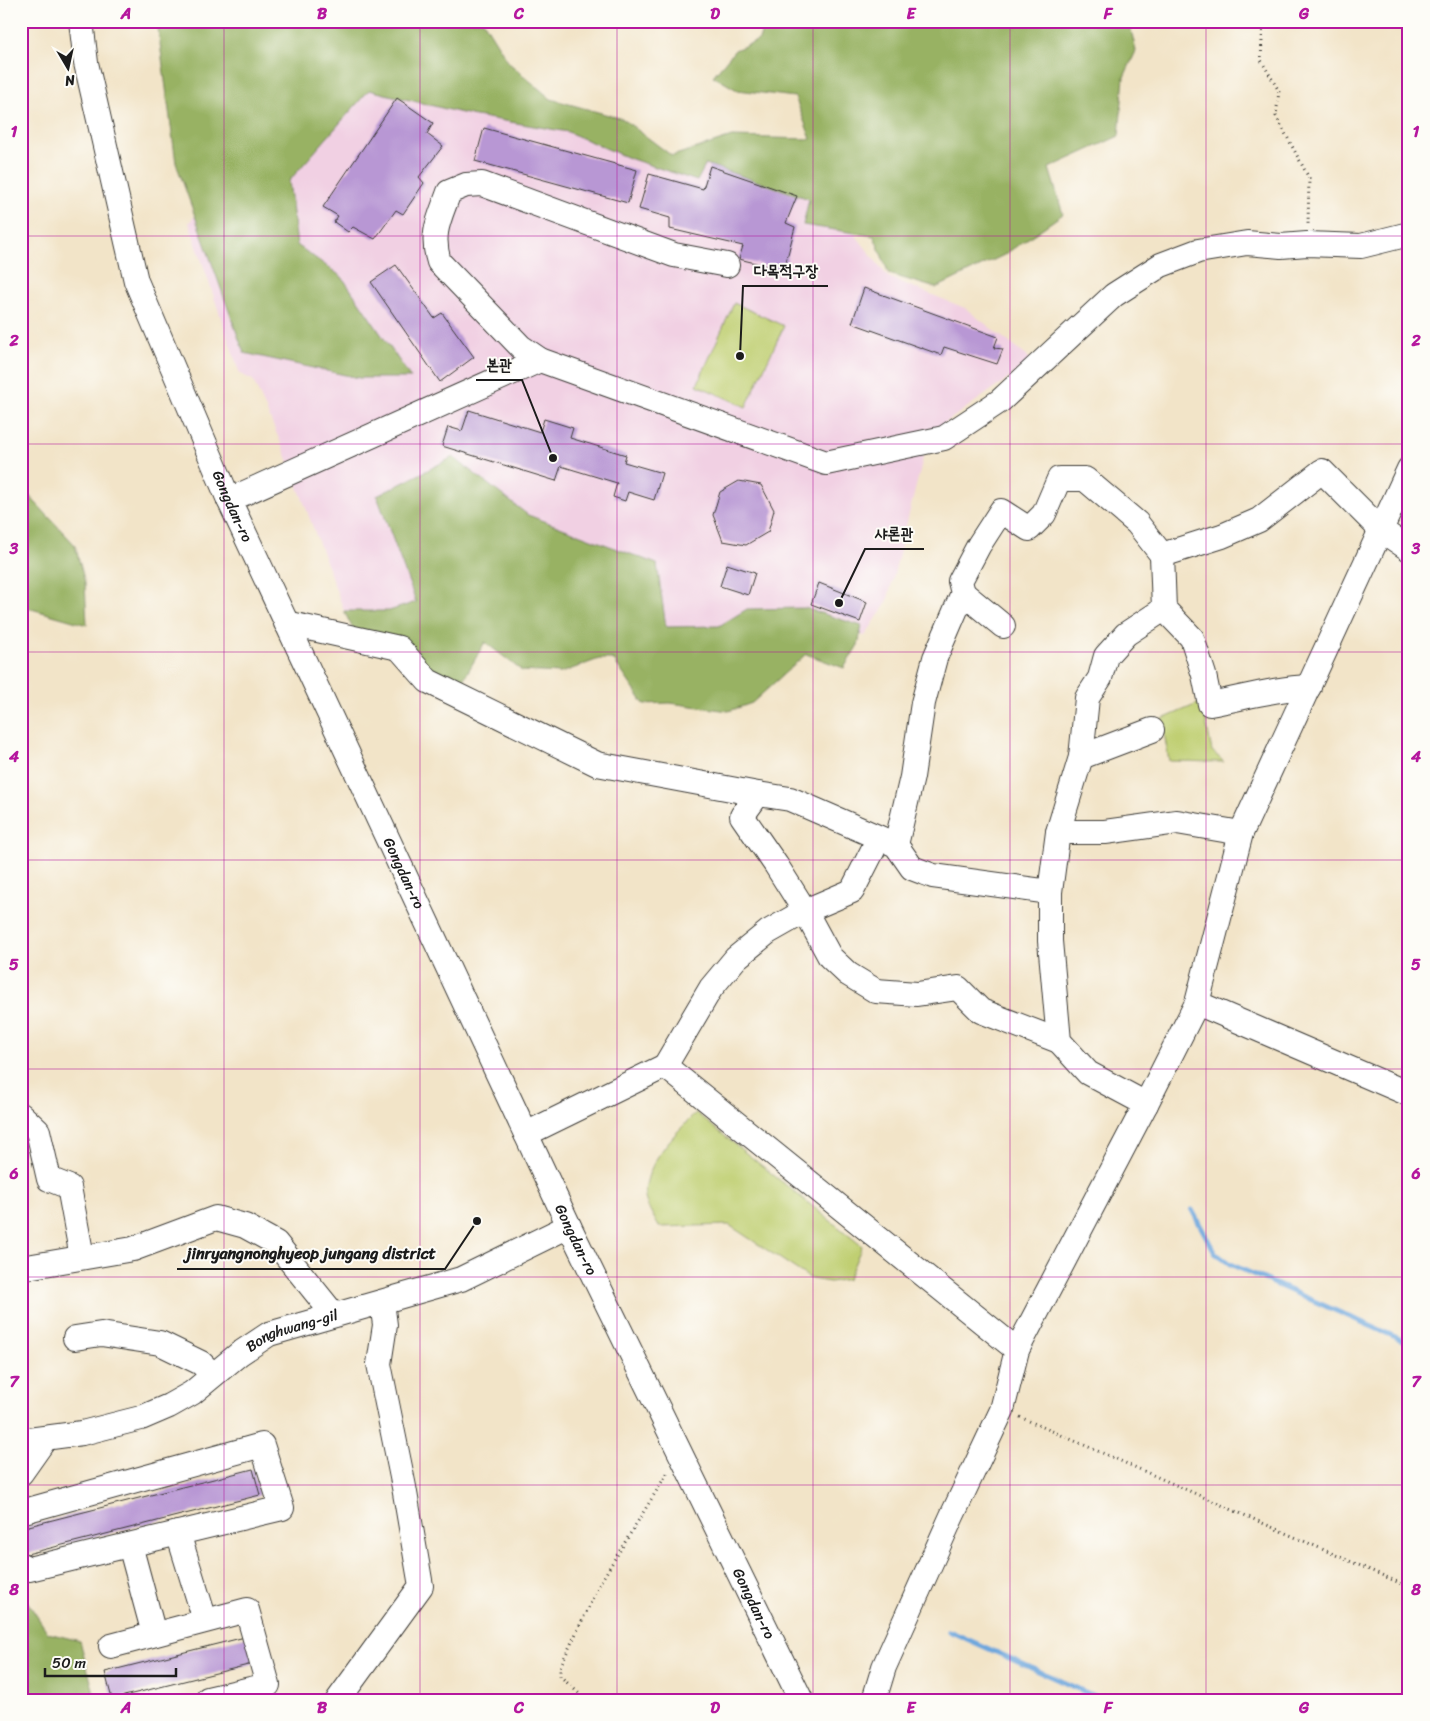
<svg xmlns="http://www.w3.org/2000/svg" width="1430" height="1721" font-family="Sriracha,'Poor Story',sans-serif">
  <rect width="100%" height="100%" fill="#fdfcf7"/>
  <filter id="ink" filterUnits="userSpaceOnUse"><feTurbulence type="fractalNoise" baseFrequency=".02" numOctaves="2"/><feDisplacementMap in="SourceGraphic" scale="10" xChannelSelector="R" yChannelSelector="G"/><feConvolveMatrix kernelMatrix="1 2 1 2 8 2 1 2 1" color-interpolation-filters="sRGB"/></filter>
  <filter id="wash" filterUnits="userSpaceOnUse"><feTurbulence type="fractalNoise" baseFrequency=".0096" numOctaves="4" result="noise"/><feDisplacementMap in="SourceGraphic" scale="20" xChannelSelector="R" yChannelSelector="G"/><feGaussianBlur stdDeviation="1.12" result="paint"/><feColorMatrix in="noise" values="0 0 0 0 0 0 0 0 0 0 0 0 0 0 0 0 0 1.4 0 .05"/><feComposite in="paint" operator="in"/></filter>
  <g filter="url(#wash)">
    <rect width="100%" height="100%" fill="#f2e4c8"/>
    <!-- built -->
    <path fill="#f1d0e3" d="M352 21 450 88 623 119 672 156 732 137 821 190 888 277 965 308 1033 361 929 434 887 602 865 636 789 620 757 657 599 659 561 673 522 671 485 642 389 611H344L287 457 253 380 240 374 189 223Z"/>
    <!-- green -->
    <path fill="#c0cf72" stroke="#6e7647" d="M734 303 784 326 746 407 697 385Z
      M1202 702 1212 751 1224 762 1169 761 1164 733 1158 721Z
      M696 1113 862 1246 848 1279 830 1282 811 1279 729 1225 659 1227C655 1219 644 1202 645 1195 646 1161 674 1135 696 1113Z"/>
    <!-- forest -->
    <path fill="#98b264" stroke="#5a6740" d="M157 21H483L509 63 551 99 623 119 672 156 732 137 811 139 795 97 737 90 713 76 735 50 759 40 765 21H1129L1136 51 1124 77 1119 136 1049 168 1063 214 1004 255 936 288 889 274 874 236 803 225 809 199 706 164 697 181 626 157 568 132 470 115 369 90 289 181 297 245 342 277 411 378H359L244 353 176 163Z
      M453 457 528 515 657 564 666 627 719 626 747 609 805 608 862 626 858 645 844 668 806 654 752 703 729 711 670 703 644 704 613 659H599L561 673 522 671 485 642 458 689 355 633 344 611H389L416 602 377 496Z
      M21 487 75 545 85 583 87 625 21 606Z
      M21 1592 48 1633 80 1641 96 1700H21Z"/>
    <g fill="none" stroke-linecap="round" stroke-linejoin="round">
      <!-- stream -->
      <path stroke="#6ea7dd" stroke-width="5" d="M1192 1210 1215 1253 1230 1264 1409 1343
        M949 1631 1103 1700"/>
    </g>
    <g id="blocks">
      <!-- building -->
      <path fill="#b897d4" d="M397 98 433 123 427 134 443 146 419 177 424 183 403 214 396 210 375 239 353 227 348 232 334 222 338 216 323 207Z
        M484 128 637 170 628 203 475 161Z
        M710 166 797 196 786 223 795 227 784 270 739 259 743 246 670 229V218L639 209 649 174 703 189Z
        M396 265 434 318 442 313 474 357 440 382 371 282Z
        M864 288 998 337 994 348 1003 349 997 364 944 347 941 355 852 323Z
        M469 410 540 432 544 419 573 428 570 438 626 455 624 462 662 473 654 500 628 492 625 501 613 497 617 483 561 466 556 481 442 446 448 427 462 431Z
        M739 481 761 485 774 510 768 532 746 545 723 541 713 515 720 492Z
        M727 564 755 573 748 595 720 586Z
        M819 583 867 602 860 622 811 604Z
        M253 1469 260 1495 23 1555 21 1548V1528Z
        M249 1636 256 1663 112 1699 105 1672Z"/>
    </g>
  </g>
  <g filter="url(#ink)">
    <use href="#blocks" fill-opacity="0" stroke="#3c3a36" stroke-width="1"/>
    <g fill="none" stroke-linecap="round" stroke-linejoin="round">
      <!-- minor casing -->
      <g stroke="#3c3a36" stroke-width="26">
        <g id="minor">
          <path id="s1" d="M81 21 86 63 136 281 229 500 569 1226 801 1700"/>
          <path d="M727 265 674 255 482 184 466 185 449 192C440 218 430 233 439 262L521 347 540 360 826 463 944 438 1000 401 1114 295 1161 265 1198 251 1247 243 1281 246 1307 244 1361 246 1409 234"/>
          <path d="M229 500 540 360"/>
          <path d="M1162 555 1164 609 1192 638 1204 675 1210 704C1243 698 1276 688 1309 687"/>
          <path d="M963 593 1003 626"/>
          <path d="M286 623 399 648 428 681 597 764 758 794 790 799 896 845 912 868 933 876 1050 892"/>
          <path d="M1081 757 1152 730"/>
          <path d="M758 794 742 816 776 865 805 911 830 957 848 974 876 991 917 994 958 988 981 1011 1059 1041"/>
          <path d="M1058 832 1081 757 1087 698 1100 678 1106 656 1126 634 1164 609"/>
          <path d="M896 845 912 777 923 703 935 658 963 593 960 581 979 545 1001 511 1029 529 1044 514 1059 479H1085L1137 523 1162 555 1222 536 1259 520 1322 471 1381 530 1409 549"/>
          <path d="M1197 1003 1409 1094"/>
          <path d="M665 1066 711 988 736 958 768 932 805 911 852 891 879 838"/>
          <path d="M1146 1104 1088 1073 1059 1041 1050 941V892L1058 832H1105L1177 822 1241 833"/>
          <path d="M21 1115 38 1131 49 1179 69 1187 82 1257"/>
          <path d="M526 1134 665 1066 1017 1350"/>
          <path d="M21 1268 133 1249 216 1218 245 1226 276 1243 334 1315"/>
          <path d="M75 1338 101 1334 160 1343 201 1363 213 1375"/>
          <path id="s2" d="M21 1441 82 1433 141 1418 169 1406 192 1393 239 1354 269 1334 461 1279 569 1226"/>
          <path d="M21 1473 45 1439"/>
          <path d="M21 1512 262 1445 282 1508 29 1569 21 1565"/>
          <path d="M178 1533 205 1620"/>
          <path d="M130 1545 154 1634"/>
          <path d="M111 1646 247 1610 268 1685 208 1699"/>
          <path d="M338 1700 421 1586 404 1487 379 1364 385 1325 382 1302"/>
          <path d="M874 1700 884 1667 951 1518 1002 1410 1017 1350 1146 1104 1197 1003 1241 833 1409 469"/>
        </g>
      </g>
      <!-- path -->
      <path stroke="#3c3a36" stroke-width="3" stroke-dasharray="1 4" stroke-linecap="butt" d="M1263 21 1261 60 1279 91 1276 116 1309 178 1308 225
        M1020 1417 1409 1587
        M586 1700 560 1676V1667L600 1583 668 1472"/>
      <!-- minor -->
      <use href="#minor" stroke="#fff" stroke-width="24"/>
    </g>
  </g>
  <!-- grid -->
  <path fill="none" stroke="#b5179e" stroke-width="1" stroke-opacity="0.55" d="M224 21V1700M420 21V1700M617 21V1700M813 21V1700M1010 21V1700M1206 21V1700M21 236H1409M21 444H1409M21 652H1409M21 860H1409M21 1069H1409M21 1277H1409M21 1485H1409"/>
  <g text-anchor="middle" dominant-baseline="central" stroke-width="4" stroke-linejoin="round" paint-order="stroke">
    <!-- street labels -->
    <g font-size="15" fill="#1c1c1c" stroke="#fdfcf7">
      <text stroke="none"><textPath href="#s1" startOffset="511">Gongdan-ro</textPath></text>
      <text stroke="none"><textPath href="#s1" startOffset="916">Gongdan-ro</textPath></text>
      <text stroke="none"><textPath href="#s1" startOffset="1321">Gongdan-ro</textPath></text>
      <text stroke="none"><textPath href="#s2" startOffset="299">Bonghwang-gil</textPath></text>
      <text stroke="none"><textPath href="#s1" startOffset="1726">Gongdan-ro</textPath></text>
    </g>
  </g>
  <!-- callouts -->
  <path fill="none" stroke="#1c1c1c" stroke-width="2" d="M740 356L743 286H828M553 458L522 380H476M839 603L865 549H924M477 1221L445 1269H177"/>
  <g fill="#1c1c1c" stroke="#fdfcf7" stroke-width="2">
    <circle cx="740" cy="356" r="5"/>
    <circle cx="553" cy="458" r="5"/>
    <circle cx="839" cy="603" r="5"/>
    <circle cx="477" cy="1221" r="5"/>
  </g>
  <g font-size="16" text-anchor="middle" font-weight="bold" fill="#1c1c1c" stroke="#fdfcf7" stroke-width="4" stroke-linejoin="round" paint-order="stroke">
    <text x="786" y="276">다목적구장</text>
    <text x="499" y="370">본관</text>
    <text x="894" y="539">샤론관</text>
    <text x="311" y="1259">jinryangnonghyeop jungang district</text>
  </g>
  <!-- margin -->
  <rect width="1430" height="1721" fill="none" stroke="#fdfcf7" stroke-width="55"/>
  <!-- north arrow -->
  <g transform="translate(68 68) rotate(171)" stroke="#fdfcf7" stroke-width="4" paint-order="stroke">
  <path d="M0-4L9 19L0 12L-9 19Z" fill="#1c1c1c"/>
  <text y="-8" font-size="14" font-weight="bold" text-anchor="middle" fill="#1c1c1c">N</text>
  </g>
  <!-- scale -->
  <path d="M45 1668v8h131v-8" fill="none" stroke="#1c1c1c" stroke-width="2.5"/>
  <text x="52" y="1668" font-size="15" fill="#1c1c1c" stroke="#fdfcf7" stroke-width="4" paint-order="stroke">50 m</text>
  <rect x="28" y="28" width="1374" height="1666" fill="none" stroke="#b5179e" stroke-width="2"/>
  <g font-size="16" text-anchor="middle" font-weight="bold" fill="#b5179e">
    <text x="126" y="19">A</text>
    <text x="322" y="19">B</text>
    <text x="519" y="19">C</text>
    <text x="715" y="19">D</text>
    <text x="911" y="19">E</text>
    <text x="1108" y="19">F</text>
    <text x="1304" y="19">G</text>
    <text x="14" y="137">1</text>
    <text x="1416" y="137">1</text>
    <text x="14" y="346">2</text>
    <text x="1416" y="346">2</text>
    <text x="14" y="554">3</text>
    <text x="1416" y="554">3</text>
    <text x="14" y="762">4</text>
    <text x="1416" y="762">4</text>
    <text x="14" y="970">5</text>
    <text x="1416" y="970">5</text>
    <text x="14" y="1179">6</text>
    <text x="1416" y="1179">6</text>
    <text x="14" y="1387">7</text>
    <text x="1416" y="1387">7</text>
    <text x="14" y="1595">8</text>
    <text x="1416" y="1595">8</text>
    <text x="126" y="1713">A</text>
    <text x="322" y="1713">B</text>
    <text x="519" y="1713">C</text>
    <text x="715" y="1713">D</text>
    <text x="911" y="1713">E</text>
    <text x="1108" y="1713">F</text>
    <text x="1304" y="1713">G</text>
  </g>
</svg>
